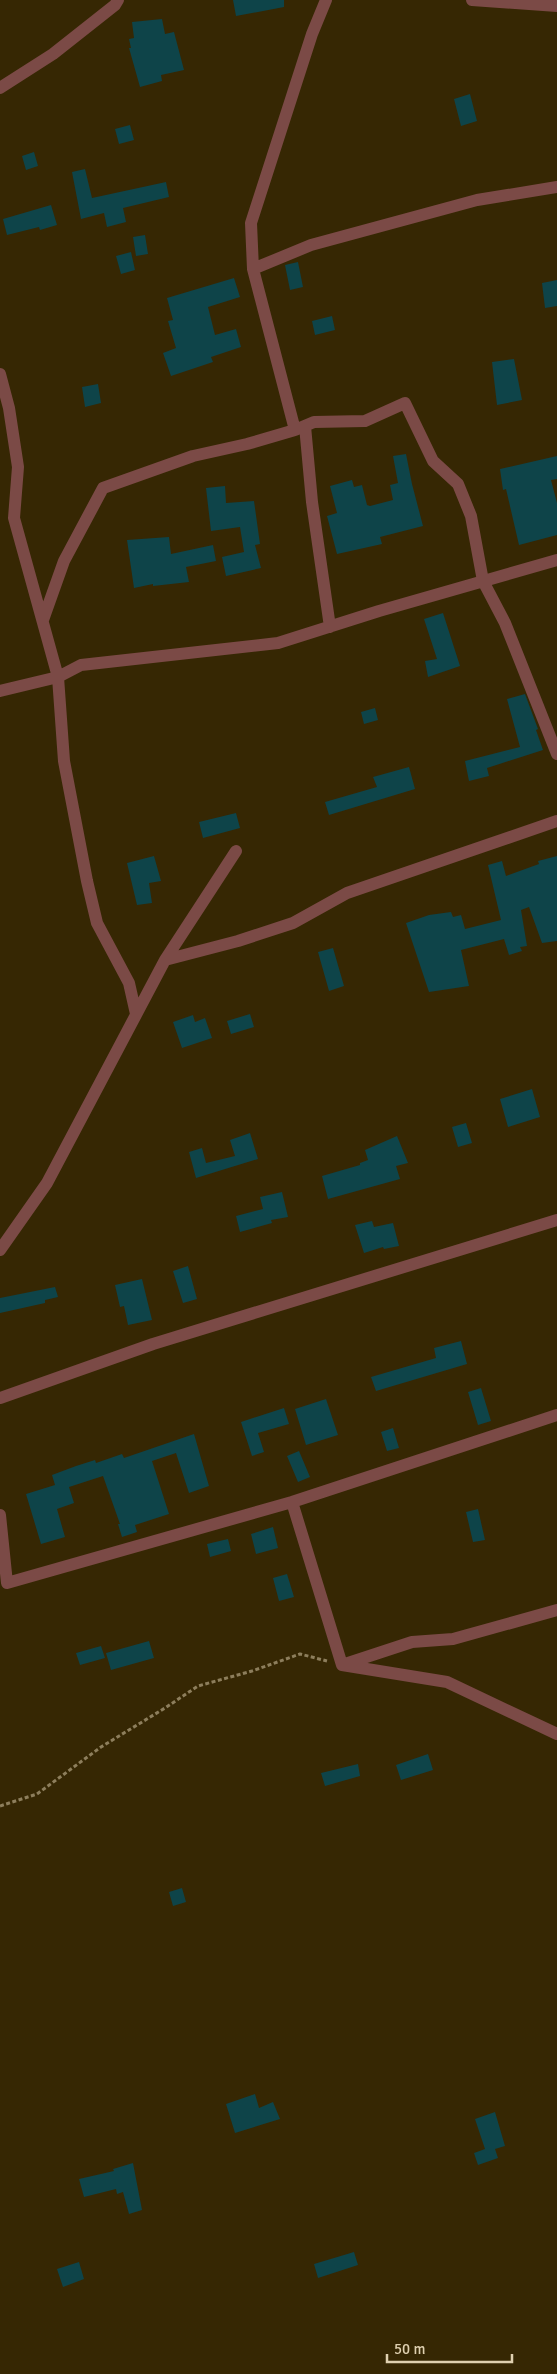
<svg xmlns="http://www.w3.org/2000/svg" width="557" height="2374" font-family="Signika,sans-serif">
  <rect width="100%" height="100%" fill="#362703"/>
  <!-- building -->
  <path fill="#0e4449" d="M233 0H284V7L236 16Z
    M162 19 165 34 174 32 184 70 161 75 162 81 140 87 129 48H131L129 39 134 38 132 22Z
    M470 94 477 121 461 126 454 99Z
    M130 125 134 140 119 144 115 129Z
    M34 152 38 166 26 170 22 156Z
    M85 169 92 198 166 182 169 197 123 208 126 222 107 227 104 213 81 219 72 172Z
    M51 205 57 225 40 230 39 227 7 235 3 219Z
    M145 235 148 254 136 256 133 237Z
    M131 252 135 270 121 274 116 256Z
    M298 262 303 287 290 290 285 265Z
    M234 278 240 297 208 307 215 335 236 329 241 347 211 357 213 362 171 376 163 353 176 348 168 321 173 320 167 298Z
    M557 280V306L545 308 542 283Z
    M332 316 335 330 315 335 312 321Z
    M514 359 522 400 497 405 492 362Z
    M98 384 101 403 85 407 82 387Z
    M406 454 412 484 423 526 380 537 382 544 337 554 327 516 337 513 330 486 352 480 354 487 362 485 367 505 370 506 393 500 390 485 398 483 393 456Z
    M557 456V479L551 480 557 503V535L519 545 506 489 503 490 500 469Z
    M225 486 226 503 254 501 260 544 255 545 261 568 226 576 222 557 244 552 240 527 211 531 206 488Z
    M169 537 171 554 213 545 216 561 186 567 189 582 153 586V584L134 588 127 540Z
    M443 613 460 666 428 677 425 661 437 659 424 619Z
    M525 694 538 729 536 730 543 750 487 768 489 776 469 781 465 761 520 747 507 699Z
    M375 708 378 720 364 724 361 712Z
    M409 767 415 789 329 815 325 802 377 787 373 777Z
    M236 813 240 828 203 838 199 822Z
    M154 856 161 881 149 883 152 903 137 905 127 863Z
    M557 856V941L542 943 529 907 521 910 527 946 520 947 522 951 509 955 504 939 461 950 469 986 429 992 406 923 429 915 451 912 453 917 461 915 465 929 501 920 488 865 502 861 506 876 539 864 538 861Z
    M333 948 344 986 329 991 318 952Z
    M250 1014 254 1027 231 1034 227 1021Z
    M193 1015 195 1022 205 1018 212 1038 182 1048 173 1022Z
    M532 1089 540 1117 508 1127 500 1099Z
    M466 1123 472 1143 458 1147 452 1127Z
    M250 1133 258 1159 196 1178 189 1152 202 1148 206 1163 235 1156 230 1140Z
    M397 1136 408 1163 396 1166 400 1179 328 1199 322 1176 360 1165V1163L368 1160 365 1150Z
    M282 1192 288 1217 271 1220 272 1223 240 1232 236 1216 263 1209 260 1197Z
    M372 1221 374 1227 393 1223 399 1246 384 1249 383 1247 364 1253 355 1225Z
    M188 1266 197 1299 183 1303 173 1271Z
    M142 1279 152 1320 128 1325 124 1306 120 1307 115 1285Z
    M55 1287 58 1297 45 1300V1303L0 1313V1298Z
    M461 1341 467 1364 376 1391 371 1377 436 1358 434 1348Z
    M481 1388 491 1421 478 1425 468 1392Z
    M326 1399 338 1435 306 1445 295 1409Z
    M284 1408 289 1424 258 1433 264 1452 252 1456 241 1422Z
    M393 1428 399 1448 387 1451 381 1432Z
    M194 1434 209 1486 189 1493 176 1453 152 1461 169 1514 135 1525 137 1532 122 1537 118 1524H120L103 1476 69 1487 74 1503 57 1509 65 1537 41 1544 26 1494 55 1485 52 1475 76 1466 95 1460 96 1463 122 1454 124 1458Z
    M299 1451 310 1477 298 1482 287 1456Z
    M478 1509 485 1540 473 1542 466 1512Z
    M273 1527 278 1548 256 1554 251 1534Z
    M228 1539 231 1551 210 1557 207 1544Z
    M287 1574 294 1597 279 1601 273 1578Z
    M149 1641 154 1658 111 1670 106 1653Z
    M101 1646 105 1658 80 1665 76 1653Z
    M428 1754 433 1770 401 1780 396 1765Z
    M358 1764 360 1776 325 1786 321 1773Z
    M182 1888 186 1902 173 1906 169 1892Z
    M255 2094 259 2108 273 2102 280 2119 235 2133 226 2104Z
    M495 2112 505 2146 495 2149 498 2158 478 2165 474 2153 485 2149 475 2119Z
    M133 2163 142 2210 129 2214 123 2192 117 2194 116 2189 84 2197 79 2179 114 2171 113 2169Z
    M354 2252 358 2265 318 2278 314 2264Z
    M79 2262 84 2279 63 2287 57 2269Z"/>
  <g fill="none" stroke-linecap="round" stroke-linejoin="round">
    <!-- path -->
    <path stroke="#8d7e5c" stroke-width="3" stroke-dasharray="4 2.5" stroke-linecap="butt" d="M0 1806 37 1794 101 1747 165 1708 198 1686 252 1671 300 1654 327 1661"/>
    <!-- minor -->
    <path stroke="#7b4a46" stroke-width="12" d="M472 0 557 6
      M0 88 53 54 115 5 118 0
      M253 269 311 245 477 200 557 187
      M0 374 9 408 18 467 14 518 58 677 64 761 87 881 97 923 129 983 136 1014
      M305 426 312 502 330 627
      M295 430 314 422 365 421 405 403 433 461 458 484 471 516 483 581 505 623 557 754
      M43 620 64 561 103 488 193 456 247 444 295 430 253 269 251 223 312 34 326 0
      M0 691 58 677 81 665 278 643 379 611 557 560
      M165 960 238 941 293 923 347 893 557 821
      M0 1250 47 1183 165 960 236 851
      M0 1398 153 1344 557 1220
      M292 1502 342 1665 447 1682 557 1734
      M0 1515 7 1583 292 1502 557 1415
      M345 1664 412 1642 453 1639 557 1610"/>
  </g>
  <!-- scale -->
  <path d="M387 2354v8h125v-8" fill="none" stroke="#dfd0b0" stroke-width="2.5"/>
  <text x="394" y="2354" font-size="15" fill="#dfd0b0" stroke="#362703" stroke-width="4" paint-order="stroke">50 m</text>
</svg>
